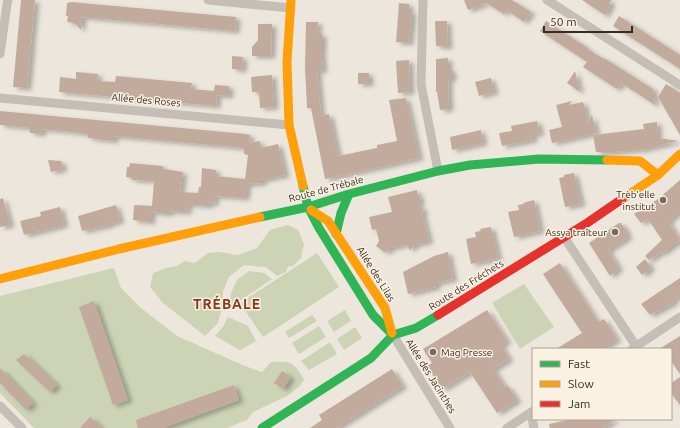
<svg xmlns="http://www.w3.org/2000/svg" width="680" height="428" font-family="Ubuntu,sans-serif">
  <defs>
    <filter id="shadow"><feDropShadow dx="4.5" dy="2.5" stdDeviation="2" flood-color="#0004"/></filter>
  </defs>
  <rect width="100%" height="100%" fill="#ede6dd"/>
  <!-- green -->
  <path fill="#cdd3b5" d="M288 225 298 230 304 244 301 258 292 267 290 266 287 268 286 272 277 276 266 267 244 265 229 277 223 291V304L218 323 205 336 163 303 150 287 153 273 166 268 177 266 185 261 195 263 208 253 219 252 238 255 257 248 270 230Z
    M317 253 339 287 263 337 240 303Z
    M114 268 121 288 141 308 177 336 245 366 262 372 271 362C292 361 293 362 304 379L300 386 287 396 253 412 247 420 227 428H34L0 393V296Z
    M249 271 264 273 272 279 229 308 231 293 237 280Z
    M524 284 554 327 520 349 492 303Z
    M345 310 351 321 334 332 327 321Z
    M312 315 317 321 289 338 285 332Z
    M228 317 248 326 256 341 240 350 215 336 223 327Z
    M319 326 326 337 299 354 292 343Z
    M355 327 362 338 344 350 337 339Z
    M330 342 337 354 309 370 301 361Z"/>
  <!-- building -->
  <path fill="#c2aa9d" filter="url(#shadow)" d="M21 0H35L27 88 13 87Z
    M464 0H512L531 12 524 22 506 10 504 14 486 3 468 10Z
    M582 0H612L609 3 611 4 605 15Z
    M71 2 236 17 235 31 82 17 81 30 75 23 67 22 68 16H66L67 3Z
    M399 3 409 4V12H412L409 43 396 42Z
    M619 16 680 55V69L613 26Z
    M435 21H447L448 47 436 46Z
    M546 21 588 48 587 49 604 59V58L653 89 655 105 621 83 617 89 583 67 587 62 540 31Z
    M306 22H318L317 34H322V50H321L323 70 317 71 321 116 329 114 338 156 377 148V145L397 141 389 100 406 98 419 158 325 179 311 108H307L305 67Z
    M258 24H272L271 56H252V47L258 40Z
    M232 56 243 57 242 70 232 69Z
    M448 58V70H452V79H448L449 109 440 110 437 92H436V59Z
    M409 60 410 92 398 93 396 61Z
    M575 71 580 92 567 83Z
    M76 72 98 74 97 81 115 82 116 76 192 83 191 89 214 91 215 85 229 86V96L217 95 216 106 59 92 60 77 76 79Z
    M358 73H369V84H358Z
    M272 75 274 107 260 108 259 92H252L251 77Z
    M491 78 494 92 479 96 475 82Z
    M666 84 680 93V135L658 97Z
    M572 101 569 105 583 102 588 123 592 115 596 133 552 143 549 130 562 127 556 105Z
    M0 111 246 134 250 135 249 143 260 141 261 148 278 144 285 175 262 180V183L247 184 245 198 215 196 214 204 208 203V206L188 204 187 212 169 211V214L151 212V222L133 220 134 205 152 206 154 181 132 180V178L126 177 127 167H129L130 163 163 166V169L183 172 180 192 198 193 199 187H201L202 168 216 170V176L245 179 248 155 244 154V148L114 136V141L88 138V134L63 131 42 129 41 134 30 133V128L0 125Z
    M537 121 540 133 532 135 533 140 502 146 499 133 512 131 511 126Z
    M657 122 658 138 678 141 645 149 614 152H596L593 135 644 129 643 124Z
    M481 130 483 143 452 150 450 137Z
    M48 160 61 161 63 169 51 172Z
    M574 173 581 204 565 207 559 178 564 177V175Z
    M680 180V211L668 221 680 240 662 253 661 252 649 260 645 256 662 240 648 219 641 223 634 214 658 199Z
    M417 190 418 196 421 198 418 205 424 210 422 213 429 241 414 245 410 250 406 244 390 248 388 251 384 252 376 246 379 241 376 229 372 230 369 217 392 212 388 197Z
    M3 198 10 225 0 227V199Z
    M534 200 540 231 514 237 508 212 519 210 518 205 524 204 523 203Z
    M116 205 120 221 109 224V225L82 231 78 216Z
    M60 207 64 225 24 235 20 221 41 216 40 212Z
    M619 223H621L627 232 626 233 628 237 608 250 619 268 610 276 589 243Z
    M491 227 498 258 471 264 466 239 476 237 475 232 481 231 480 229Z
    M448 252 453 279 436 283V287L408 294 403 272 434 256Z
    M645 259 651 268 642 275 636 267Z
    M560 263 598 322 604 319 617 339 601 349H556L582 333 543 274Z
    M680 278V295L673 300 674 302 650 315 641 304Z
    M94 301 128 400 113 405 79 307Z
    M487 310 507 341 501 345 509 359 493 369 505 387 508 386 517 400 497 413 470 372 442 389 427 366 432 363 423 349Z
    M680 336V374L671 361V349H659Z
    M24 354 57 385 50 392 16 360Z
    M0 368 33 403 26 410 0 383Z
    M392 369 403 386 336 428H310L322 420 319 415Z
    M282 371 291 377 283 389 274 383Z
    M680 377V405L671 393V383Z
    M234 385 239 400 163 428H138L136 420Z
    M90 417 102 428H80Z
    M572 419H616L602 428H550L549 424Z"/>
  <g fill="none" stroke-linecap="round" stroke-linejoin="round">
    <!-- street -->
    <path stroke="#c5beb7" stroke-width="9" d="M208 0 291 8
      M423 0 421 84 438 171
      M547 0 680 85
      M0 54 7 4 8 0
      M0 98 289 125
      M564 237 636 346
      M393 335 450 428
      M632 349 680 317
      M0 406 22 428
      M531 413 534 428
      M507 428 533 411"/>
    <!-- fast -->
    <path stroke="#30b455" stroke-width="9" d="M303 186 308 207 319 228 373 315 393 335
      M260 217 308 207 349 194 438 171 470 165 539 159 607 160
      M336 234 341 213 349 194
      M262 428 371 358 393 335 416 328 438 315"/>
    <!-- slow -->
    <path stroke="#ff9f0a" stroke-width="9" d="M291 0 287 62 289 125 303 186
      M607 160 640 161 658 175
      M622 199 658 175 680 154
      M311 210 328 221 385 308 392 333
      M0 279 119 249 260 217"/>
    <!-- jam -->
    <path stroke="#e5322d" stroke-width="9" d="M438 315 587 223 622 199"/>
  </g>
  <!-- markers -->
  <g fill="#766c65" stroke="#fbf1e3" stroke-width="1.5">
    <circle cx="663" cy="200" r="4"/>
    <circle cx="615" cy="232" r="4"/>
    <circle cx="433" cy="352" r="4"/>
  </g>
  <g text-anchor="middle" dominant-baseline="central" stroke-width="3" stroke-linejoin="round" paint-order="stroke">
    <!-- street labels -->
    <g font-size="10" fill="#362b25" stroke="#fbf1e3">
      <text transform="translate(146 100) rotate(5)">Allée des Roses</text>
      <text transform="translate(326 189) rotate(-15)">Route de Trébale</text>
      <text transform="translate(376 274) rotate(58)">Allée des Lilas</text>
      <text transform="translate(466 285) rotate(-32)">Route des Fréchets</text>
      <text transform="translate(431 376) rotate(58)">Allée des Jacinthes</text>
    </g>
    <!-- poi labels -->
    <g font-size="10" fill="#362b25" stroke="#fbf1e3" text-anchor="end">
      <text x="655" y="194">Trèb'elle<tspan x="655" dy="12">institut</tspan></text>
      <text x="607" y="232">Assya traîteur</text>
      <text x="441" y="352" text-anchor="start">Mag Presse</text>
    </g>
    <!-- district labels -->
    <g font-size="14" font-weight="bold" letter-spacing="1" fill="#8d3616" stroke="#fbf1e3">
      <text x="227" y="304">TRÉBALE</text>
    </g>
  </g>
  <!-- legend -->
  <rect x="532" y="348" width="140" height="72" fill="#fbf1e3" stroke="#aca297"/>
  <rect x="540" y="361" width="20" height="6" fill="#30b455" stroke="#aca297"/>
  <text x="568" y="368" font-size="12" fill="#362b25">Fast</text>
  <rect x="540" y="381" width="20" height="6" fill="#ff9f0a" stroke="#aca297"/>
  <text x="568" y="388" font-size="12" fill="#362b25">Slow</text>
  <rect x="540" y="401" width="20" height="6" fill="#e5322d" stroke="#aca297"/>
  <text x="568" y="408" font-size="12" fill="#362b25">Jam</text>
  <!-- scale -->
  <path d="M544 26v6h88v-6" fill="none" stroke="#362b25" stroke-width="2"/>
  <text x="550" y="26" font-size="12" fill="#362b25" stroke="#fbf1e3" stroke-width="3" paint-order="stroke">50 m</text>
</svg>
